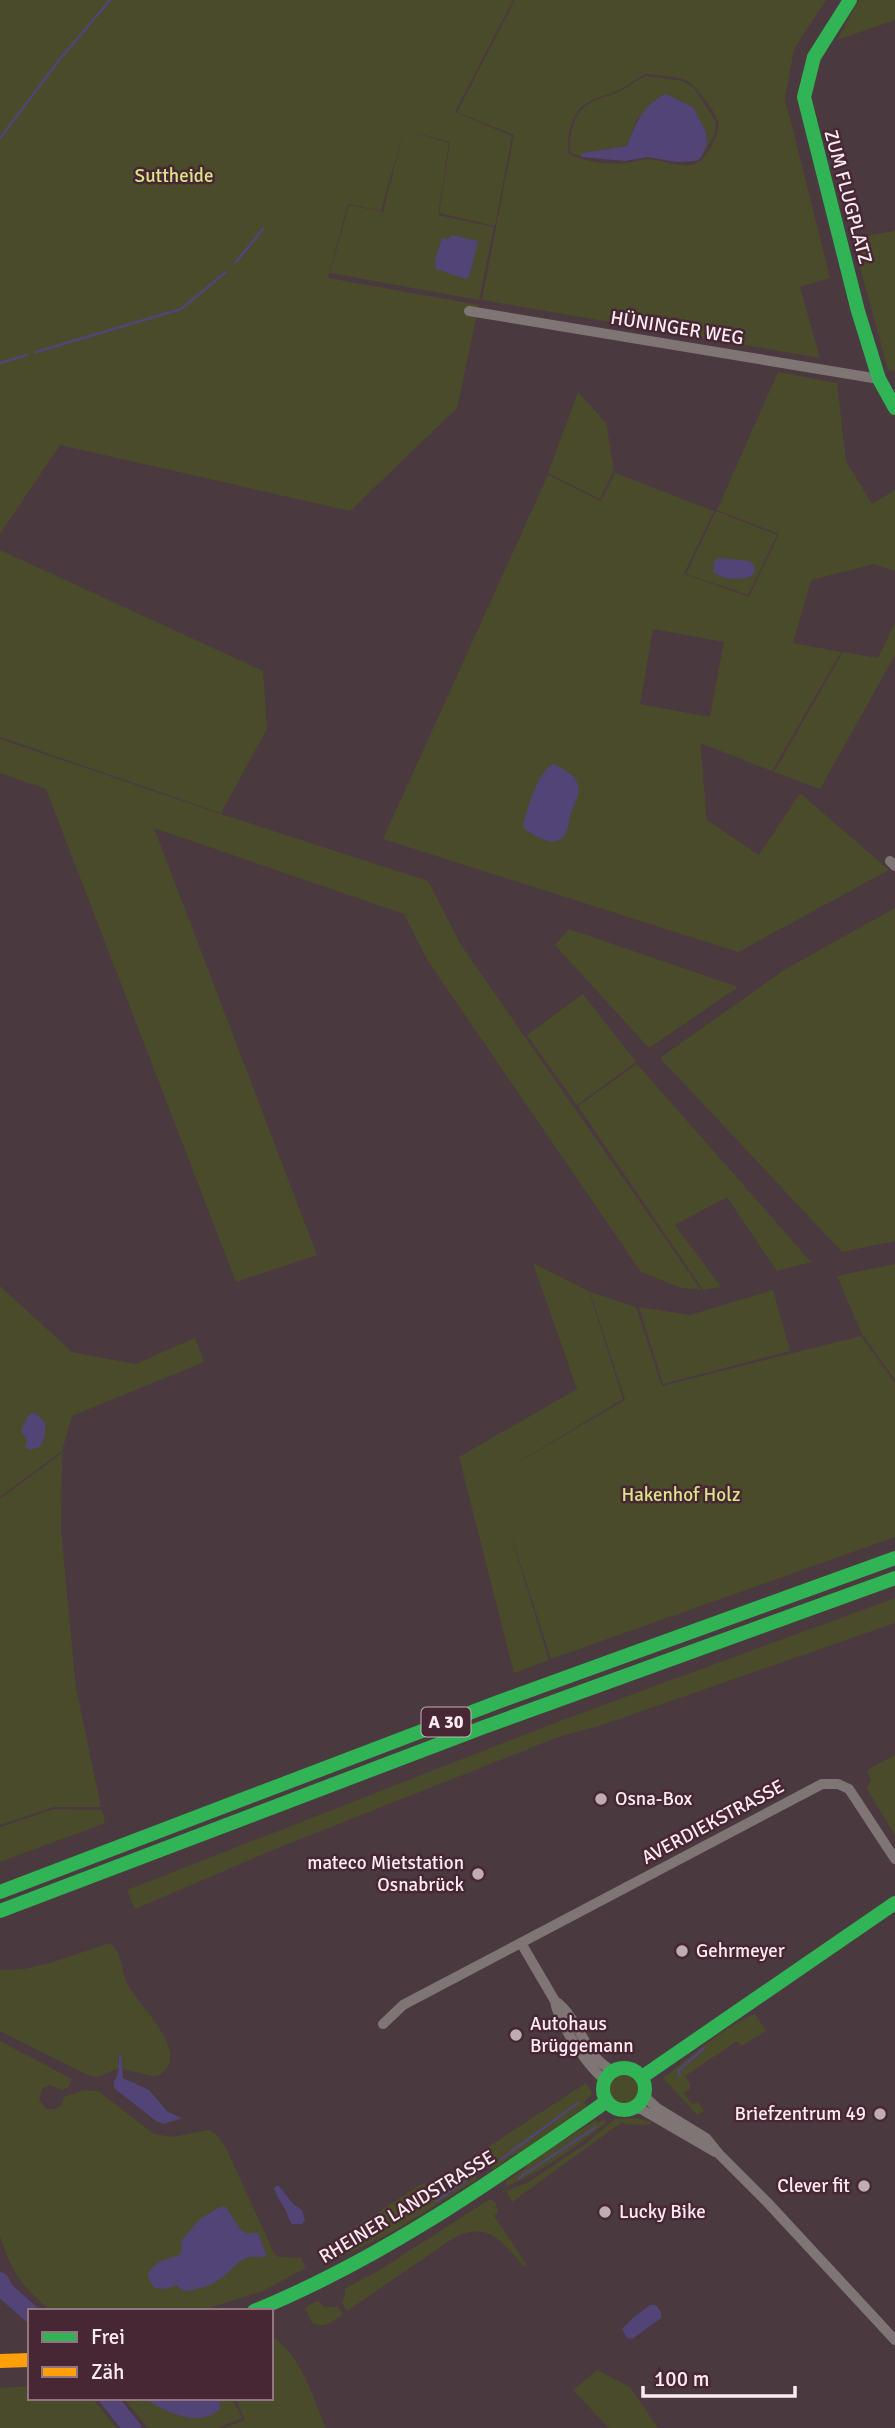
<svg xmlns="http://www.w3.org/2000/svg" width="895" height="2428" font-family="Signika,sans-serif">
  <rect width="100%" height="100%" fill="#4b3940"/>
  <!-- green -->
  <path fill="#4a4b2a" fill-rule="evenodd" d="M0 0H513L455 112 512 136 495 226 439 213 450 142 403 129 449 143 438 215 494 227 479 300 330 273 349 205 383 212 403 133 381 211 348 204 328 278 479 305 457 408 350 511 60 445 0 534Z
    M515 0H826L794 49 785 99 830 278 800 287 820 358 482 300 514 135 457 112ZM647 74C659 76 674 76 685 80 695 84 715 110 718 122 721 132 709 153 701 160 688 172 664 160 648 159 641 159 634 162 627 163 608 165 586 162 569 154 567 143 568 137 571 126 579 97 600 100 623 88 632 83 637 77 647 74Z
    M859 0H895V20L837 40Z
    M647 76 683 81 694 88 716 122 715 133 701 158 707 144 706 133 693 107 666 94 637 119 627 146 583 153 582 157 571 153C569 142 570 136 573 126 581 98 602 101 624 89 633 84 637 79 647 76Z
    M895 231V371L888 370 852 238Z
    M778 372 837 383 846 461 872 504 895 490V571L874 564 811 580 793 643 841 652 772 771 700 743 707 820 759 855 800 793 889 870 738 952 383 839 548 475 601 501 615 473 714 511 684 574 749 597 779 534 717 510ZM653 629 724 642 710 717 640 704Z
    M578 392 606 423 614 470 600 499 548 473Z
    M716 511 777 535 748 595 686 574Z
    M0 550 263 671 267 729 221 813 0 737Z
    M895 623V655L820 789 774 772 843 652 878 658Z
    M0 739 221 814 428 881 461 945 701 1290 681 1288 641 1272 428 961 404 914 154 828 317 1255 236 1282 46 789 0 773Z
    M895 908V1241L842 1252 660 1058 784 970Z
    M569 929 738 987 649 1048 555 945Z
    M583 994 636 1062 577 1105 527 1035Z
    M637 1064 811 1262 777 1271 727 1197 675 1225 721 1287 703 1290 578 1106Z
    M533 1263 589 1291 623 1399 492 1478 625 1400 590 1292 636 1307 662 1386 861 1336 895 1383V1537L551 1659 506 1520 549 1660 514 1673 459 1457 577 1389Z
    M895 1264V1380L862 1334 837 1276Z
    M0 1286 72 1352 135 1364 195 1338 204 1362 72 1416 62 1451 0 1497V1418L4 1414 0 1417Z
    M773 1290 790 1351 663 1384 639 1307 690 1315Z
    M62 1453 61 1531 76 1688 101 1807H54L0 1825V1499Z
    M895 1598V1623L599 1726 561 1736 268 1852 135 1909 127 1890 557 1722Z
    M895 1755V1835L867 1789 871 1780 867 1770Z
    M54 1809 102 1810 105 1823 0 1862V1827Z
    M110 1943C124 1954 120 1972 129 1987 139 2005 188 2051 164 2071 160 2075 160 2075 155 2076 146 2076 133 2070 123 2069L122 2057 118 2054 119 2068 97 2077 90 2076 0 2031V1970L24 1969 50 1963Z
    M755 2014 766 2031 741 2046 737 2041 685 2076 690 2084V2089L684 2093 692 2105 698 2102 704 2111 698 2115 702 2120 663 2078C692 2056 721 2028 755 2014Z
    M0 2041 72 2079 69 2087 62 2090 50 2085 43 2088 39 2099 46 2109H56L62 2104 64 2097 84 2090 98 2091 154 2134 173 2137 208 2130 217 2135 226 2148 274 2253 279 2257 301 2258 306 2268 263 2291 199 2311H50C20 2283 13 2275 0 2236Z
    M609 2089a15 15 0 1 1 30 0a15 15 0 1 1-30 0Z
    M586 2083 592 2092 591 2096 584 2102 586 2106 519 2155 517 2153 494 2169 488 2168 479 2153Z
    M637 2118 651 2122 650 2125 624 2124 622 2122 512 2202 506 2191 527 2183 584 2145 615 2119Z
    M604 2119 606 2123C575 2147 541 2173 505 2187L506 2181 526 2168 525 2165 596 2120 598 2123Z
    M468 2160 477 2175 476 2180 394 2231 327 2264 320 2249 424 2183 427 2188Z
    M490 2199 495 2202 498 2212 494 2216 527 2265 524 2267C502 2243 490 2220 455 2237L347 2311 342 2303 345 2296V2288L378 2271Z
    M317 2301 325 2307H338L343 2314C332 2322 325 2329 312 2323L305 2308Z
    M271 2335C301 2356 312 2395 326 2428H224L245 2420 235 2398H271Z
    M597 2370 630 2387 658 2428H609L573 2390Z
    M30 2386V2398H92L117 2428H0V2388Z
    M123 2398H232L242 2418 217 2428H148Z"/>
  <!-- water -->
  <path fill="#534477" d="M666 94 693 107 706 132 707 144 701 158 696 161 676 162 647 157 625 161 582 157V153L627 146C635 125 643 104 666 94Z
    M451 235 478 241 469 277 466 279 436 269 435 260 442 238 449 239Z
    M721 558 749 561 753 564 755 570 753 575C741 581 723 580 713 572L715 560Z
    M553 764C563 769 574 773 578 785 580 795 575 803 571 812 569 819 569 827 566 833 556 851 535 836 523 828 526 810 538 772 553 764Z
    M32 1413 37 1414 45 1423V1436L40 1447 29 1450 25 1447 27 1440 21 1431 27 1417Z
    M119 2053 122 2057 123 2078 149 2090 168 2112 182 2118 164 2124 156 2121 114 2088V2081C121 2072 118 2062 119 2053Z
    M276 2186H279L293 2204 302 2210 305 2220 302 2224H292C288 2219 288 2214 285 2209 281 2202 277 2196 274 2189Z
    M220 2207H226L240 2229 246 2233H258L266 2254 263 2258C240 2252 235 2269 220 2279 210 2286 195 2291 183 2291L177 2285 164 2289 155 2288 150 2282 148 2273C156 2261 166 2259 178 2256L182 2251 181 2241 200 2219Z
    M650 2305H656L661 2312V2318L632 2339 627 2338 622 2329 634 2317Z
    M144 2398H219L220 2409C198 2428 169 2414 144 2398Z"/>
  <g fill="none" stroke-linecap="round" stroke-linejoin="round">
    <!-- stream -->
    <path stroke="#534477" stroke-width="2.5" d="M0 138 60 59 110 0
      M236 262 263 229
      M36 352 181 309 226 272
      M0 363 27 355
      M679 2076V2070L704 2048
      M501 2159 578 2103
      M519 2178 596 2127
      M436 2201 467 2180"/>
    <!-- river -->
    <path stroke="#534477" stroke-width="18" d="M0 2281 5 2291 30 2313
      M108 2398 132 2428"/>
    <!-- street -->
    <path stroke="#7f7575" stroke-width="10" d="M469 311 879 379
      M890 861 895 866
      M521 1943 555 2001C558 2023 588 2067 605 2080
      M555 2001C580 2018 585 2059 614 2071
      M383 2024 403 2005 822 1784H838L849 1789 895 1859
      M644 2096 657 2108 706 2138 719 2154 767 2202 895 2340
      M633 2108 641 2109 715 2152"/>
    <!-- fast -->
    <path stroke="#30b455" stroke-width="14" d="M850 0 814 57 804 97 858 311 879 379 895 408
      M0 1892 498 1702 895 1558
      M0 1911 484 1727 895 1578
      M603 2089a21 21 0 1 1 42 0a21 21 0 1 1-42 0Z
      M642 2077 895 1903
      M254 2311C382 2259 495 2179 607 2101"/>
    <!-- slow -->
    <path stroke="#ff9f0a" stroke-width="14" d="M0 2361 30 2360"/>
  </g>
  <!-- markers -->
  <g fill="#bfadb4" stroke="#482734" stroke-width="2.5">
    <circle cx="601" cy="1799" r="7"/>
    <circle cx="478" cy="1874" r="7"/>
    <circle cx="682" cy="1951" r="7"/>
    <circle cx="516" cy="2035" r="7"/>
    <circle cx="880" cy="2114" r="7"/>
    <circle cx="864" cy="2186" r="7"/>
    <circle cx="605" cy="2212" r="7"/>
  </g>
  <g text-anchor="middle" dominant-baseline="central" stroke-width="5" stroke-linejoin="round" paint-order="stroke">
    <!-- shield labels -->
    <rect fill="#482734" stroke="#c7b0b9" stroke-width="2" x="421.5" y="1707.5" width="49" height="29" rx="5"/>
    <g font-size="18" font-weight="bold" fill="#feebf2">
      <text x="446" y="1722">A 30</text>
    </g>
    <!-- park labels -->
    <g font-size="19" fill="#d9e587" stroke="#482734">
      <text x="174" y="176">Suttheide</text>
      <text x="681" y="1495">Hakenhof Holz</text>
    </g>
    <!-- street labels -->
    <g font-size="19" fill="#feebf2" stroke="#482734">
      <text transform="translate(848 197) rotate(75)">ZUM FLUGPLATZ</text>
      <text transform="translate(677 328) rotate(9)">HÜNINGER WEG</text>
      <text transform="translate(713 1822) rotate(-28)">AVERDIEKSTRASSE</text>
      <text transform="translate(407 2207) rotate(-31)">RHEINER LANDSTRASSE</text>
    </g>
    <!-- poi labels -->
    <g font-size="19" fill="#feebf2" stroke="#482734" text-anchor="start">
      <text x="615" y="1799">Osna-Box</text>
      <text x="464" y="1863" text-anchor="end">mateco Mietstation<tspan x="464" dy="22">Osnabrück</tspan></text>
      <text x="696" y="1951">Gehrmeyer</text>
      <text x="530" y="2024">Autohaus<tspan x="530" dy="22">Brüggemann</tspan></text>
      <text x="866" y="2114" text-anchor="end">Briefzentrum 49</text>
      <text x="850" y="2186" text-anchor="end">Clever fit</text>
      <text x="619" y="2212">Lucky Bike</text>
    </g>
  </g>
  <!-- legend -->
  <rect x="28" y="2309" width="245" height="91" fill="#482734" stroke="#917580" stroke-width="2"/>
  <rect x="42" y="2332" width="35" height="10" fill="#30b455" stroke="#917580" stroke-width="2"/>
  <text x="91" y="2344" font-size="21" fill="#feebf2">Frei</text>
  <rect x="42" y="2367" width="35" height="10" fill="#ff9f0a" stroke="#917580" stroke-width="2"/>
  <text x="91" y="2379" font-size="21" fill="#feebf2">Zäh</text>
  <!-- scale -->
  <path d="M643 2386v10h152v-10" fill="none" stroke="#feebf2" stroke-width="3.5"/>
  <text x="654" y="2386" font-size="21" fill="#feebf2" stroke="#482734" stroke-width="5" paint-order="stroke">100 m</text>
</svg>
